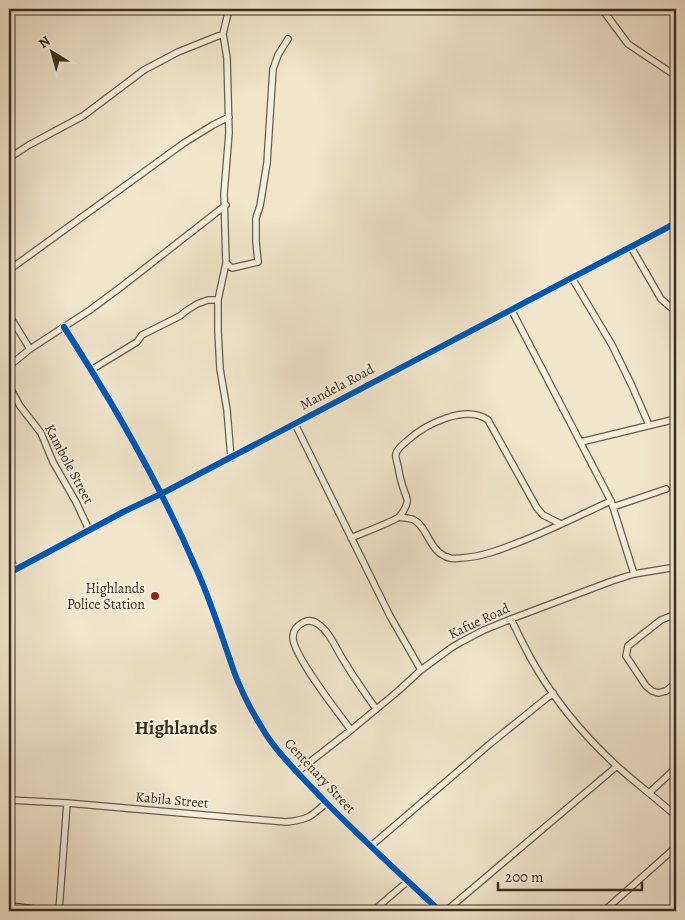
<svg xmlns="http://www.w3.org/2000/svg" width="685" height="920" font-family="Alegreya,serif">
  <rect width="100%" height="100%" fill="#f1e5cc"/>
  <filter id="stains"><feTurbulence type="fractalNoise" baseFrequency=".004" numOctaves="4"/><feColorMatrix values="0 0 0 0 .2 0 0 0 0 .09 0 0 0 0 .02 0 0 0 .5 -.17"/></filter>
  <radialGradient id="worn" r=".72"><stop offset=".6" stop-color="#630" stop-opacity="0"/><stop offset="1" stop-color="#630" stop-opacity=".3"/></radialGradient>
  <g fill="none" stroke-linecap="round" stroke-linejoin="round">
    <!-- street casing -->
    <g stroke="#685c4a" stroke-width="8">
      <path id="street" d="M229 9 223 34 227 58 229 133 224 194 226 263 218 300V331L220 369 227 410 231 458
        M602 9 628 44 676 76
        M9 158 29 145 83 116 144 70 178 52 223 34
        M631 247 661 299 676 312
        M226 263 232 268 258 262 256 241V218L260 206 267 163 273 69 278 55 288 39
        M9 270 184 143 213 125 229 117
        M572 278 612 345 632 386 649 425
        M511 309 611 501 634 574
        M9 315 30 349
        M64 327C113 403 159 482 195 566 208 594 218 625 228 654 232 665 235 676 240 686 247 704 257 720 267 736 281 757 300 775 317 793 356 834 398 872 440 911
        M9 366 30 349 90 310 121 287 226 205
        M91 370 137 342 142 335 180 316 186 311 197 304 208 300H218
        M9 386 20 406 41 433 53 462 76 502 89 530
        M295 424 390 616 421 670
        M581 442 676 419
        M613 507 666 489
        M399 517C404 518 410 518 414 520 428 527 429 553 450 558 453 559 458 558 461 558 481 557 499 550 517 543 549 531 580 515 611 501
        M351 538C359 534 396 521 400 516 403 512 408 504 407 499 406 494 403 489 402 484 400 478 399 472 398 466 397 462 395 457 396 454 397 448 404 444 408 440 426 424 466 404 488 420L537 508 543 515 561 524
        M9 555 15 570
        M9 573 125 511 161 494 676 223
        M676 614 661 620 628 646 626 656 646 686 652 691 658 693 666 691 676 683
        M511 619C517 632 523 644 530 657 552 697 584 736 618 767 637 784 657 799 676 816
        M351 730C339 714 292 654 293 637 293 630 298 625 304 622 309 620 314 621 318 624 330 632 336 649 344 661 354 678 365 693 376 709
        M297 772 351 730 397 692 421 670 451 648 461 642 484 630 511 619 612 581 634 574 676 567
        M649 793 676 768
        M9 800 67 803 286 822C307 820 311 817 326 803
        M371 846 491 743 553 693
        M59 911 67 803
        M373 911 408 881
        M446 911 617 766
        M604 911 676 847"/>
    </g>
    <!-- highway casing -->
    <g stroke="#3b2e1e" stroke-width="12">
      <path id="highway" d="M9 908 35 911"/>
    </g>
    <!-- street -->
    <use href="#street" stroke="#f6eede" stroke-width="5.5"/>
    <!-- highway -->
    <use href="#highway" stroke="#f1e5cc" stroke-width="10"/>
    <!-- cycleway casing -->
    <g stroke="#f6eede" stroke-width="9">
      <path id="cycleway" d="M64 327C113 403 159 482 195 566 208 594 218 625 228 654 232 665 235 676 240 686 247 704 257 720 267 736 281 757 300 775 317 793 356 834 398 872 440 911
        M9 573 125 511 161 494 676 223"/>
    </g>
    <!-- cycleway -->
    <use href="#cycleway" stroke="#0057b8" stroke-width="6"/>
  </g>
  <!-- markers -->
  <circle fill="#8f2418" stroke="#f6eede" stroke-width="2" cx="155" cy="596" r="5"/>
  <g text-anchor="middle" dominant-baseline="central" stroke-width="4" stroke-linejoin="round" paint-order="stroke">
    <!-- street labels -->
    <g font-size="14" fill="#3b2e1e" stroke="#f6eede">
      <text transform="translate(337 387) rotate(-28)">Mandela Road</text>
      <text transform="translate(69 464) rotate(62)">Kambole Street</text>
      <text transform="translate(479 621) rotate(-25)">Kafue Road</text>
      <text transform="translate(320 776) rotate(47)">Centenary Street</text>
      <text transform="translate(172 800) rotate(5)">Kabila Street</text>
    </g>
    <!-- poi labels -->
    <g font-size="14" fill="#3b2e1e" stroke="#f6eede" text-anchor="end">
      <text x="145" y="588">Highlands<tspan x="145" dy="16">Police Station</tspan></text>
    </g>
    <!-- district labels -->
    <g font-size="19" font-weight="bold" fill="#3b2e1e" stroke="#f6eede">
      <text x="176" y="728">Highlands</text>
    </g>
  </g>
  <!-- margin -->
  <rect width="685" height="920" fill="none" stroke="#f1e5cc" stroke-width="30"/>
  <rect x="10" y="10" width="665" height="900" fill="none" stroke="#3b2e1e" stroke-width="2.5"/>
  <rect x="15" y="15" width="655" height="890" fill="none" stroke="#3b2e1e"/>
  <!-- north arrow -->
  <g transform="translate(52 52) rotate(323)" stroke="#f6eede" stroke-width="4" paint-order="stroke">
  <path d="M0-4L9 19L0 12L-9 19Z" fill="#3b2e1e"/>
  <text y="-8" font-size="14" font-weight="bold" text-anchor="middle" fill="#3b2e1e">N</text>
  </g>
  <!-- scale -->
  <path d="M498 882v8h144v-8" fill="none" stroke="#3b2e1e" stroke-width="2.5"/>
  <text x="505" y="882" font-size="15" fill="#3b2e1e" stroke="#f6eede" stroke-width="4" paint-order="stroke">200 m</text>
  <rect width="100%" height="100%" filter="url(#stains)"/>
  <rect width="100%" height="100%" fill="url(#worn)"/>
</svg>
